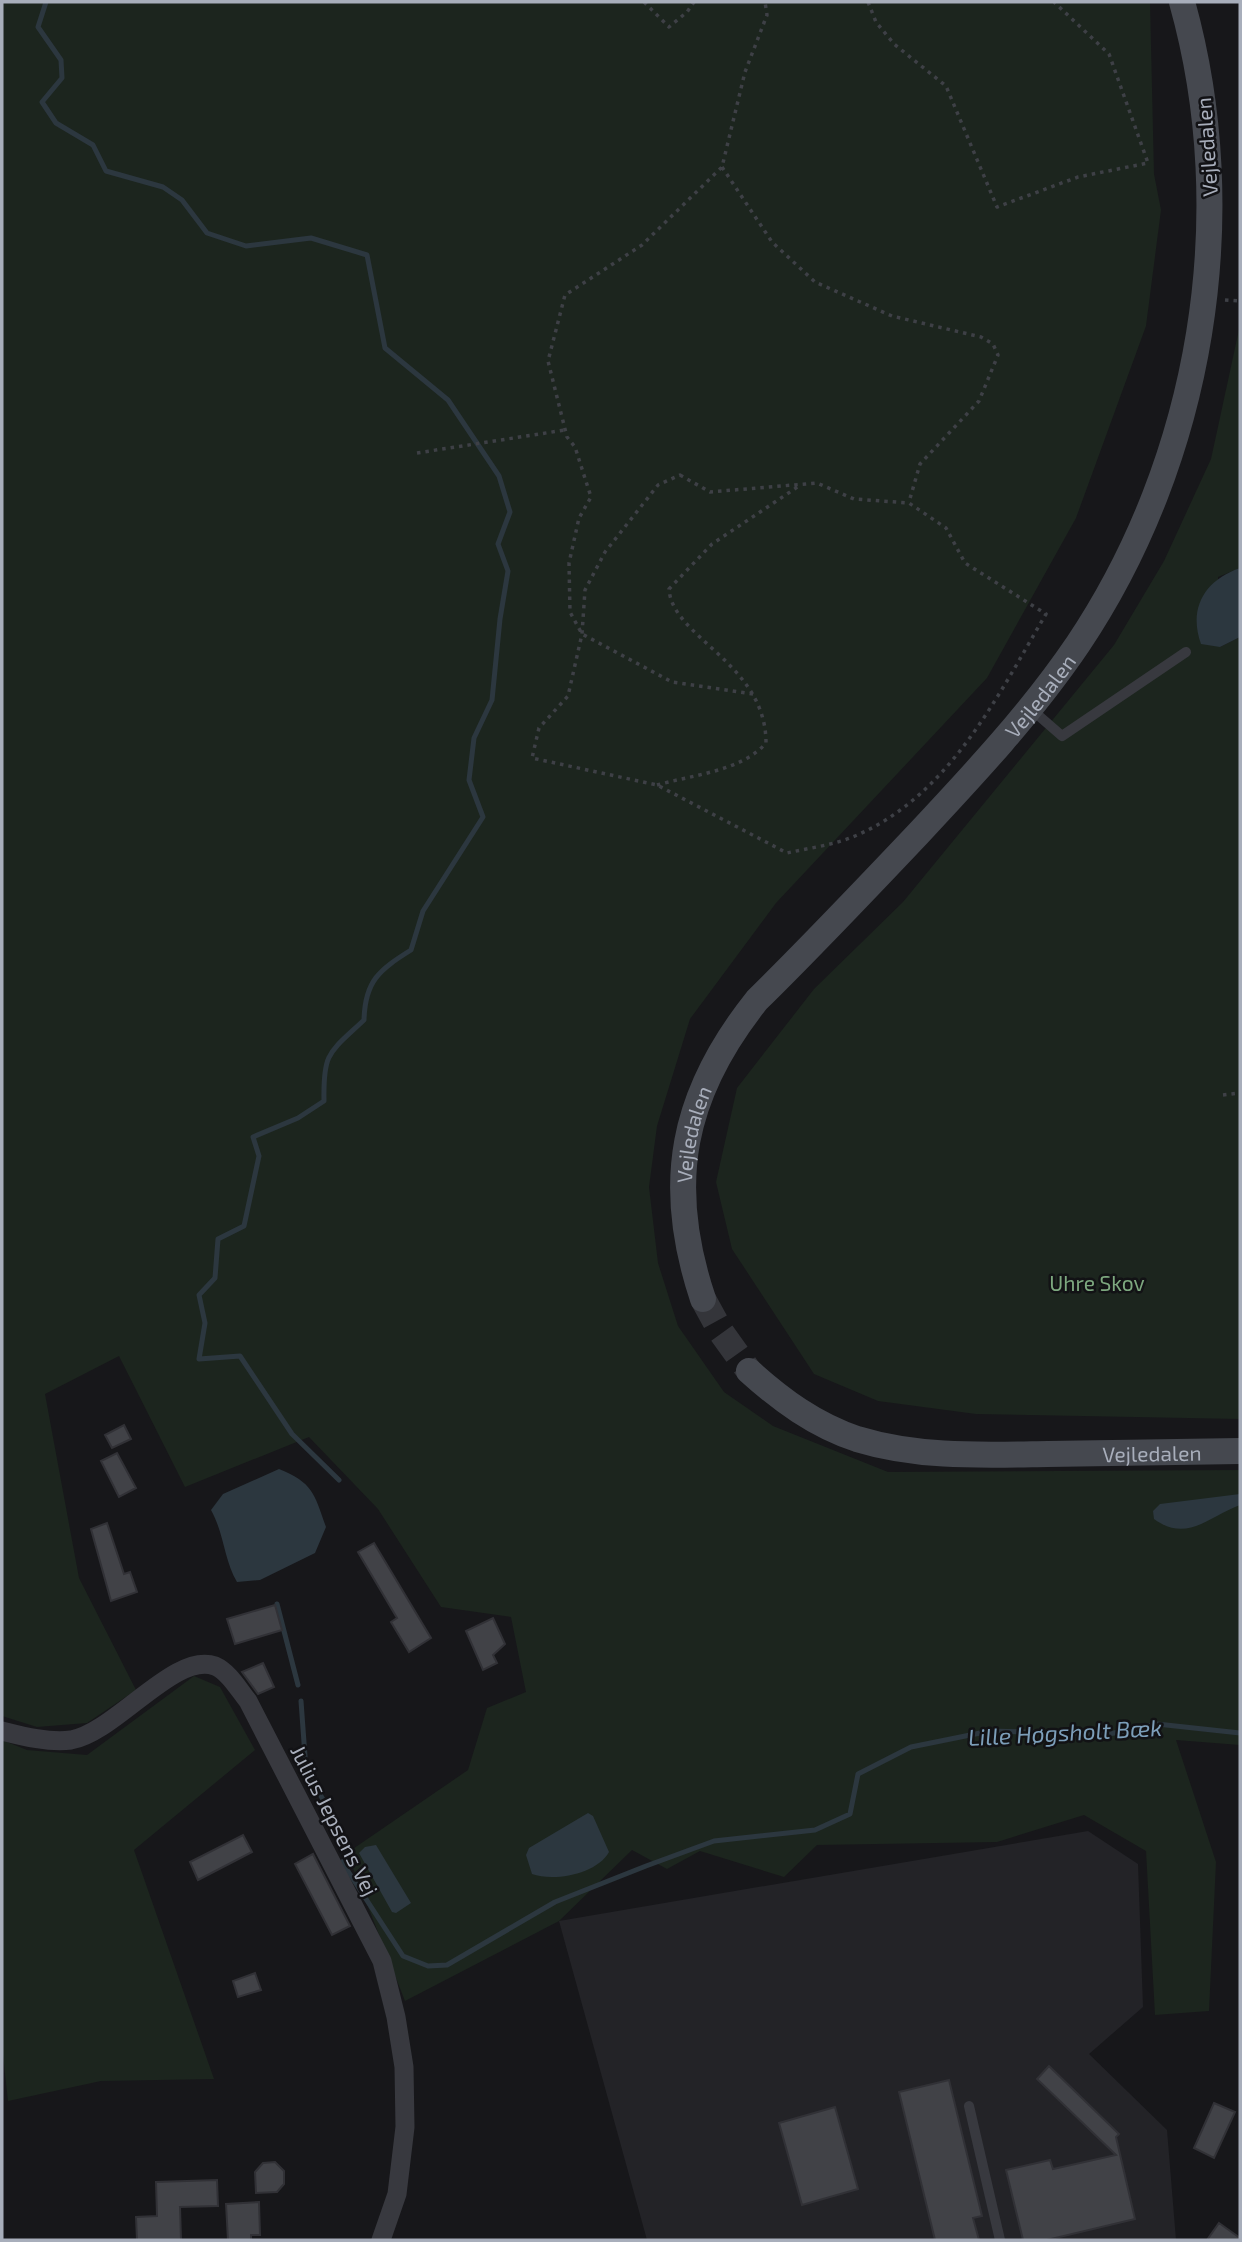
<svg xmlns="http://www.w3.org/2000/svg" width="1242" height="2242" font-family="'Exo 2',sans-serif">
  <rect width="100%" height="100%" fill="#17171a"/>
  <!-- built -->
  <path fill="#232327" d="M1088 1831 1138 1864 1143 2007 1089 2054 1167 2130 1176 2240H647L559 1921Z"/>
  <!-- green -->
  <path fill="#1c251e" d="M2 2H1150L1154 174 1161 210 1146 326 1076 518 987 678 776 903 690 1019 657 1126 649 1187 658 1263 678 1326 724 1392 773 1426 888 1472 1240 1470V1745L1176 1740 1216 1862 1209 2011 1155 2015 1146 1851 1084 1815 997 1842 817 1845 784 1877 700 1851 667 1869 632 1850 559 1921 405 2001 347 1853 468 1770 487 1708 526 1692 511 1617 441 1607 378 1509 309 1437 185 1487 119 1356 45 1394 79 1578 136 1690 87 1723 37 1727 2 1716Z
    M1240 325V568L1218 577 1220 647 1240 637V1419L976 1414 878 1401 814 1374 732 1249 716 1182 737 1088 814 989 903 902 1114 645 1164 561 1211 459Z
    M194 1676 220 1687 255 1750 134 1850 214 2079 101 2081 8 2101 2 2046V1740L27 1750 87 1755Z"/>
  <!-- water -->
  <path fill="#2c373f" d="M1240 568V637L1220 647 1201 644C1188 608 1205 580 1240 568Z
    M279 1469C313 1483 314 1493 326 1527L315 1553 260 1580 237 1582C224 1560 224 1533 211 1510L223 1494Z
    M1240 1494V1505C1208 1517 1187 1543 1154 1519L1153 1511 1160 1504Z
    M588 1813 593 1816 609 1852C597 1874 554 1882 532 1874L526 1855 529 1848Z
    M376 1845 411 1903 396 1913 392 1912 359 1853 365 1847Z"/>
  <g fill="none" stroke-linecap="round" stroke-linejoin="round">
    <!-- stream -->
    <path stroke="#2c373f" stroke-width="5" d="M46 2 38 27 61 60 62 78 42 102 56 123 93 145 106 171 163 187 182 200 207 233 246 246 311 238 367 255 385 348 448 400 499 476 510 512 498 544 508 571 500 619 492 700 474 738 469 780 483 817 423 911 411 950C379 970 365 981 364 1020 329 1053 323 1052 324 1101L298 1118 253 1137 259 1156 244 1226 218 1239 215 1278 199 1295 205 1323 199 1359 240 1356 292 1434 339 1480
      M277 1604 298 1685
      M301 1701 306 1770 340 1829
      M342 1862 403 1956 428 1966 447 1965 555 1902 646 1866 714 1841 815 1830 850 1814 858 1774 911 1747 990 1731 1109 1734 1157 1724 1240 1733"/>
  </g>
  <!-- building -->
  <path fill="#414247" stroke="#313136" stroke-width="2" d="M124 1425 131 1439 112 1448 105 1435Z
    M117 1453 136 1488 119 1497 101 1461Z
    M107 1523 124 1574 130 1572 137 1592 111 1601 91 1529Z
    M374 1543 431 1638 409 1652 391 1622 397 1618 358 1552Z
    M275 1605 282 1630 235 1644 227 1619Z
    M493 1618 505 1644 493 1655 497 1663 483 1670 466 1631Z
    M263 1663 274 1687 258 1694 242 1672Z
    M243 1835 252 1852 198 1880 190 1862Z
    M313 1854 350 1926 332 1935 295 1864Z
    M255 1973 261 1990 238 1997 233 1981Z
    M1049 2066 1119 2134 1116 2137 1135 2219 1047 2240H1023L1006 2170 1050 2160 1053 2169 1116 2155 1037 2079Z
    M949 2080 982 2216 973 2218 979 2240H935L899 2092Z
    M1214 2103 1235 2112 1214 2158 1194 2148Z
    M835 2107 858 2189 802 2205 779 2123Z
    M275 2162 284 2171V2184L277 2192 256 2193 255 2172 263 2163Z
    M217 2180 218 2206 180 2207 181 2240H137L136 2217 157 2216 156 2182Z
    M259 2202 260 2235H251V2240H228L226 2204Z
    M1219 2223 1240 2238V2240H1207Z"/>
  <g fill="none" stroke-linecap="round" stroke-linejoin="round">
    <!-- secondary-tunnel -->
    <path stroke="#34353a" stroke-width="26" stroke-dasharray="26 13" stroke-linecap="butt" d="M703 1299 721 1332 749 1371"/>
    <!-- path -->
    <path stroke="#3e4046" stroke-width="3.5" stroke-dasharray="3.5 5" stroke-linecap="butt" d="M644 2 669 27 687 12 694 2
      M868 2 876 22 894 44 946 86 997 207 1078 177 1148 163 1109 54 1054 2
      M722 167 772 242 815 282 892 316 981 337 993 344 998 355 979 401 920 464 909 502
      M1225 300 1240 301
      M417 453 565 430
      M680 475 710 492 817 483 854 499 909 503 946 528 965 563 1046 614C997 697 949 796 855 836 834 845 809 848 787 853L657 785 532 758 539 728 568 696 582 634 585 590 605 552 658 485Z
      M753 694 672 682 582 634 570 612 569 563 579 518 591 497 575 447 567 437 548 361 565 295 642 245 722 167 745 72 767 15 765 2
      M657 785C692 775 742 771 766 743 766 663 672 638 669 589L712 544 799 486
      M1223 1095 1240 1093"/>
    <!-- lane -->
    <path stroke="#38393f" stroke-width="10" d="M1031 709 1062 736 1186 652
      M969 2106 1000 2240"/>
    <!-- street -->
    <path stroke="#38393f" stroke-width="19" d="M2 1731C22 1736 49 1743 71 1740 116 1732 175 1651 215 1666 229 1672 239 1690 248 1701L382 1961 396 2017 404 2067 405 2127 397 2194 381 2240"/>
    <!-- secondary -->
    <g stroke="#45484f" stroke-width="26">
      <path id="s1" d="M703 1299C664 1183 682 1094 757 1000 812 946 865 890 918 834 975 773 1032 712 1078 644 1202 459 1242 216 1182 2"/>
      <path id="s2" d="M749 1371C781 1400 815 1425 857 1439 919 1458 984 1455 1048 1454 1112 1453 1176 1452 1240 1451"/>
    </g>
  </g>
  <g text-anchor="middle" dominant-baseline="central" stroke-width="5" stroke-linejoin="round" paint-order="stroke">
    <!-- street labels -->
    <g font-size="21" fill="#a8aebb" stroke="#121215">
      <text transform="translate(1206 147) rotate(-94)">Vejledalen</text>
      <text stroke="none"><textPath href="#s1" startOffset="735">Vejledalen</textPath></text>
      <text stroke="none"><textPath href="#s1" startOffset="168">Vejledalen</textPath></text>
      <text stroke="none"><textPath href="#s2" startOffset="425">Vejledalen</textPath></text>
      <text transform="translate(335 1820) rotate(63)">Julius Jepsens Vej</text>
    </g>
    <!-- park labels -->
    <g font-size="21" fill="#7da87f" stroke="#121215">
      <text x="1097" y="1282">Uhre Skov</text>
    </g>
    <!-- water labels -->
    <g font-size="23" font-style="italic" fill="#7c9eb9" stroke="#121215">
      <text transform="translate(1065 1732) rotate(-3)">Lille Høgsholt Bæk</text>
    </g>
  </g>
  <!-- border -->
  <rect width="1242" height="2242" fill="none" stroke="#a8aebb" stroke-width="7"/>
</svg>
